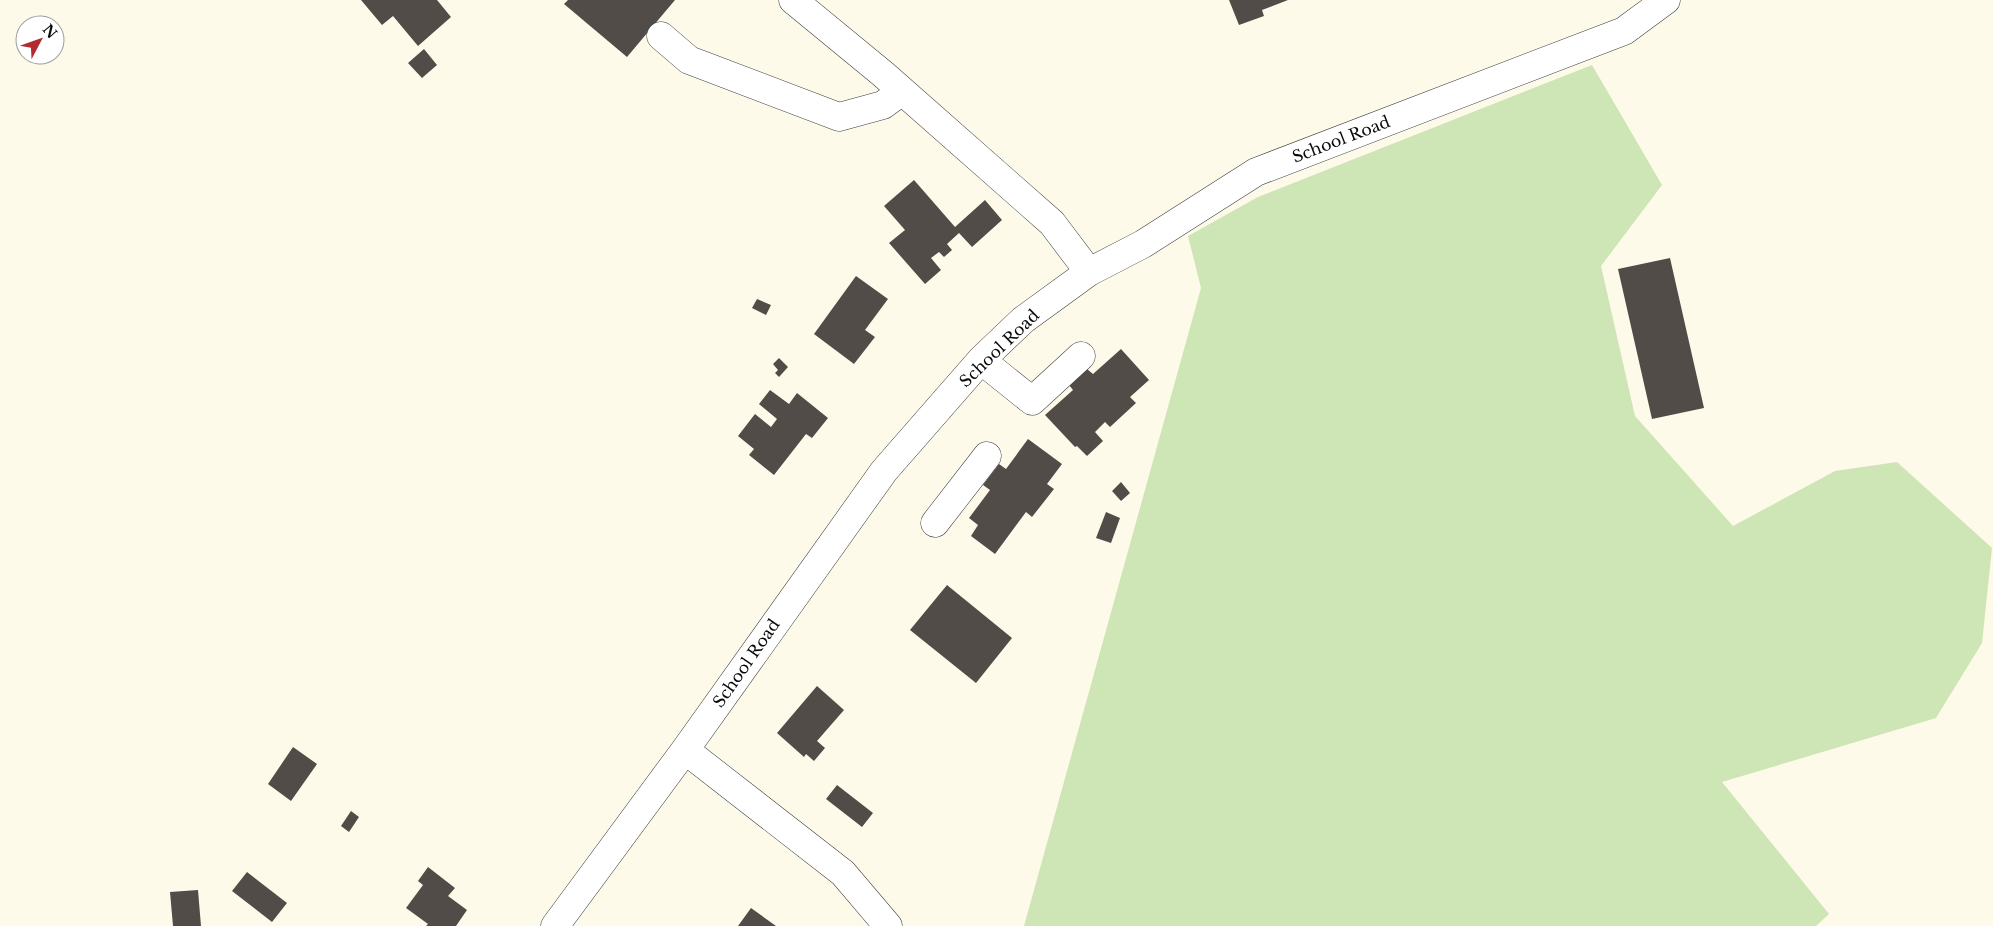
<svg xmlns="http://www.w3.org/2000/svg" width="1993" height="926" font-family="'Libre Baskerville',serif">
  <rect width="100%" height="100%" fill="#fefae9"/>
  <!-- green -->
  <path fill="#cee5b5" d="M1592 65 1662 185 1601 266 1635 416 1733 526 1835 471 1897 462 1992 548 1982 643 1936 718 1722 782 1829 914 1816 926H1024L1201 288 1188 236 1258 197Z"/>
  <!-- building -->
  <path fill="#524c48" d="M361 0H437L451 17 418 46 393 16 382 25Z
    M568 0H675L627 57 564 4Z
    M1229 0H1288L1262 10 1264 16 1239 25Z
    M424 49 437 65 422 78 408 63Z
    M914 180 955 227 985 200 1002 220 972 247 959 233 947 244 952 250 944 257 939 252 931 258 941 270 925 284 889 243 905 230 884 206Z
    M1670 258 1704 408 1652 419 1618 269Z
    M856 276 888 299 865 330 875 337 854 364 814 334Z
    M757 299 771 305 766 315 752 308Z
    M1121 349 1149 380 1130 397 1136 403 1110 427 1105 422 1095 432 1103 441 1087 456 1077 446 1075 447 1045 415 1073 390 1069 385 1087 369 1093 374Z
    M779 358 788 367 779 377 775 373 778 370 773 364Z
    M770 390 789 404 797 393 828 418 812 438 806 434 774 475 749 455 754 449 738 436 755 414 771 427 777 419 759 404Z
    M1028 439 1062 464 1047 484 1054 489 1032 517 1026 512 995 554 971 536 978 525 969 518 990 490 983 485 999 464 1006 469Z
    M1121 482 1130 493 1121 501 1112 491Z
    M1106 512 1120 518 1111 543 1096 538Z
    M947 585 1012 638 976 683 910 630Z
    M817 686 844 710 817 741 825 748 814 761 806 754 804 757 777 733Z
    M293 747 317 764 291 801 268 784Z
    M837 785 873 813 862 827 826 799Z
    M351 811 359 817 349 832 341 826Z
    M428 867 455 888 448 896 467 910 456 926H426L428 924 406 908 423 885 418 881Z
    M247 872 287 903 272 922 232 891Z
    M198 890 201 926H173L170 892Z
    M751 908 776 926H738Z"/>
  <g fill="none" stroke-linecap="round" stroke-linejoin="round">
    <!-- minor casing -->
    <g stroke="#3d3d3d" stroke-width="29">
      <path id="minor" d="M793 0 883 74 1052 223 1089 272
        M661 36 689 60 839 117 883 105 902 91
        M981 360 1032 401 1081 356
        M935 523 987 456
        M685 750 843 873 888 926
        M555 926 685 750 884 471 981 360 1023 320 1089 272 1143 244 1256 172 1624 31 1666 0"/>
    </g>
    <!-- minor -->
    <use href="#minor" stroke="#fff" stroke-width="28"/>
  </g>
  <g text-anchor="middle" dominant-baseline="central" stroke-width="5" stroke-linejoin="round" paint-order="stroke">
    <!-- street labels -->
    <g font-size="16" fill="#0a0a0a" stroke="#fff">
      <text transform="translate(1341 139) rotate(-21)">School Road</text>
      <text transform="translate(999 348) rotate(-44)">School Road</text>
      <text transform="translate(746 663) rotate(-55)">School Road</text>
    </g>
  </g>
  <!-- north arrow -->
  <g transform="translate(40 40) rotate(49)"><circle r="24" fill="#ffffff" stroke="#9d9d9d"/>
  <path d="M0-4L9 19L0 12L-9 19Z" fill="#b22b31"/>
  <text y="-8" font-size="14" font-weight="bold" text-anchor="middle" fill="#0a0a0a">N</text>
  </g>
</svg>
